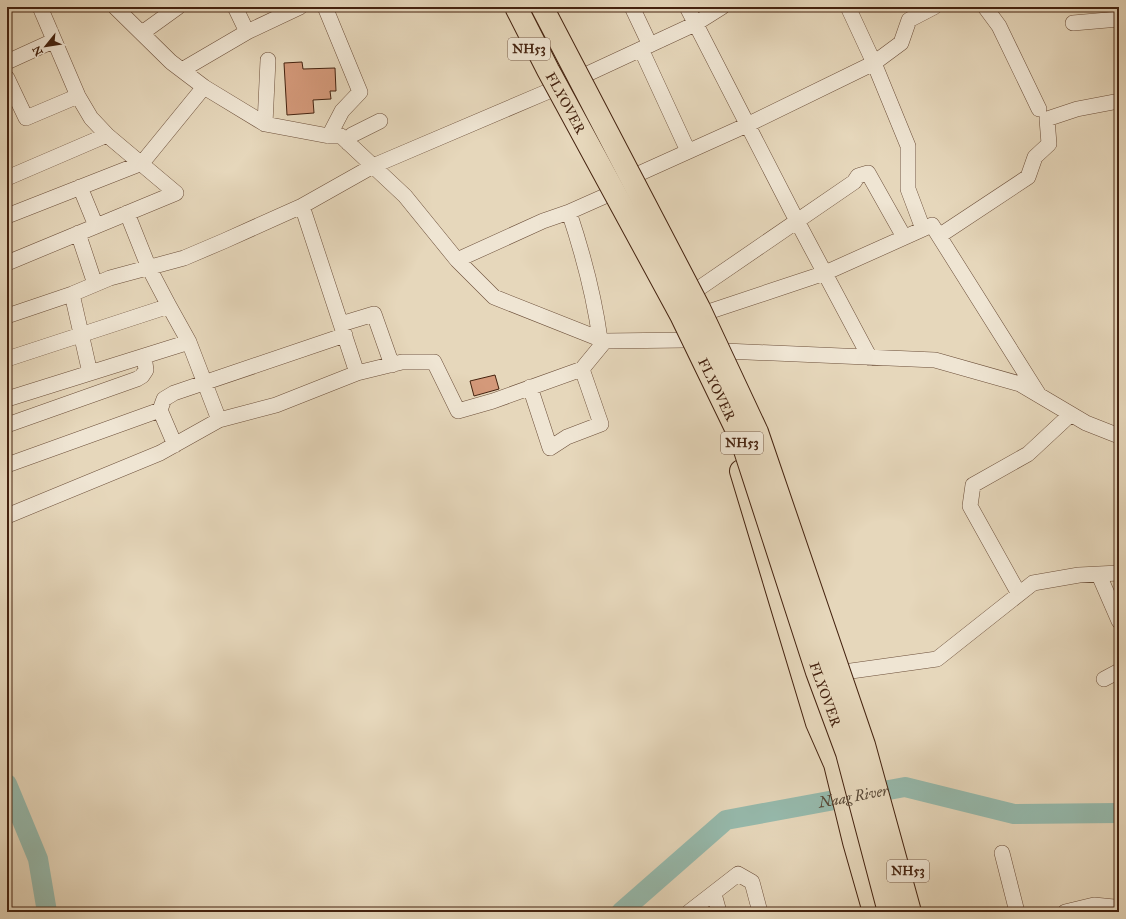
<svg xmlns="http://www.w3.org/2000/svg" width="1126" height="919" font-family="'IM FELL Great Primer',serif">
  <rect width="100%" height="100%" fill="#e6d7bb"/>
  <filter id="stains"><feTurbulence type="fractalNoise" baseFrequency=".005" numOctaves="4"/><feColorMatrix values="0 0 0 0 .2 0 0 0 0 .09 0 0 0 0 .02 0 0 0 .5 -.17"/></filter>
  <radialGradient id="worn" r=".72"><stop offset=".6" stop-color="#630" stop-opacity="0"/><stop offset="1" stop-color="#630" stop-opacity=".3"/></radialGradient>
  <g fill="none" stroke-linecap="round" stroke-linejoin="round">
    <!-- river -->
    <g stroke="#96baad" stroke-width="20">
      <path d="M7 784 38 859 47 912"/>
      <path id="s1" d="M621 912 726 820 905 787 1014 814 1119 813"/>
    </g>
  </g>
  <!-- building -->
  <path fill="#d4997a" stroke="#44220f" d="M302 62 303 69 335 68 336 91H330L331 99 313 100 314 113 287 115 284 63Z
    M495 375 499 389 474 396 470 381Z"/>
  <g fill="none" stroke-linecap="round" stroke-linejoin="round">
    <!-- minor casing -->
    <g stroke="#6c4f3a" stroke-width="16">
      <path id="minor" d="M115 7 171 62 204 87 265 124 329 136H341L405 196 457 260 494 297 605 341 685 340 708 312 825 273 932 225 1039 395
        M235 7 247 32 300 7
        M325 7 360 92 342 111 329 136
        M632 7 650 45
        M687 7 797 221 870 358
        M985 7 999 26 1039 109
        M1073 23 1119 19
        M142 33 178 7
        M641 49 688 151
        M7 62 53 41
        M182 70 247 32
        M583 76 695 24 722 7
        M7 78 26 118 78 96
        M265 124 268 60
        M348 143 352 135 380 121
        M636 175 747 125 874 63 848 7
        M7 178 107 135 91 118 78 96 40 7
        M80 187 96 226
        M302 206 357 373
        M569 212C583 254 594 295 600 339
        M7 216 142 163 204 87
        M923 229 908 189V146L874 63 901 43 909 20 934 7
        M78 233 95 284
        M939 236 1028 177 1035 157 1049 144 1047 119 1077 109 1119 101
        M457 260 543 221 569 212 605 196
        M7 263 176 193 107 135
        M695 291 854 182 858 176 868 173 904 237
        M169 306 189 342 219 420
        M7 316 72 294 110 278 184 258 224 241 302 206 373 166 549 91
        M341 324 374 314 392 365
        M725 351 935 360 1020 384 1086 423 1119 436
        M7 359 169 306 149 268 127 213
        M90 373 189 342
        M530 387 550 448 567 437 601 424 582 369
        M7 399 90 373 72 294
        M7 425 137 379 142 376 146 370 144 356
        M175 445 160 410 164 399 174 393 345 335
        M7 465 160 410
        M7 516 160 453 219 420 276 405 357 373 402 362H434L458 411 493 401 582 369 605 341
        M1099 575 1119 621
        M1019 594 970 506 973 485 1028 454 1071 414
        M844 672 937 659 1033 583 1079 575 1119 573
        M1104 679 1119 671
        M1002 853 1017 912
        M714 894 719 912
        M689 912 738 874 752 882 760 912
        M1065 912 1094 905 1114 907 1117 912"/>
    </g>
    <!-- highway casing -->
    <g stroke="#44220f" stroke-width="24">
      <path id="highway" d="M741 471 817 723 835 764 854 842 874 912"/>
    </g>
    <!-- minor -->
    <use href="#minor" stroke="#efe5d3" stroke-width="15"/>
    <!-- highway -->
    <use href="#highway" stroke="#e6d7bb" stroke-width="22"/>
    <!-- highway-bridge casing -->
    <g stroke="#44220f" stroke-width="24" stroke-linecap="butt">
      <g id="highway-bridge">
        <path id="s2" d="M516 7 548 70 681 315 742 441 817 672 847 753 889 912"/>
        <path d="M542 7 699 308 757 432 864 745 910 912"/>
      </g>
    </g>
    <!-- highway-bridge -->
    <use href="#highway-bridge" stroke="#e6d7bb" stroke-width="22"/>
  </g>
  <g text-anchor="middle" dominant-baseline="central" stroke-width="3.5" stroke-linejoin="round" paint-order="stroke">
    <!-- shield labels -->
    <g fill="#efe5d3" stroke="#775c4a" stroke-width="1">
      <rect x="508" y="38" width="42" height="22" rx="3"/>
      <rect x="721" y="432" width="42" height="22" rx="3"/>
      <rect x="887" y="860" width="42" height="22" rx="3"/>
    </g>
    <g font-size="13" font-weight="bold" fill="#44220f">
      <text x="529" y="49">NH53</text>
      <text x="742" y="443">NH53</text>
      <text x="908" y="871">NH53</text>
    </g>
    <!-- street labels -->
    <g font-size="14" fill="#44220f" stroke="#efe5d3">
      <text stroke="none"><textPath href="#s2" startOffset="108">FLYOVER</textPath></text>
      <text stroke="none"><textPath href="#s2" startOffset="432">FLYOVER</textPath></text>
      <text stroke="none"><textPath href="#s2" startOffset="756">FLYOVER</textPath></text>
    </g>
    <!-- water labels -->
    <g font-size="15" font-style="italic" fill="#584836" stroke="#efe5d3">
      <text stroke="none"><textPath href="#s1" startOffset="269">Naag River</textPath></text>
    </g>
  </g>
  <!-- margin -->
  <rect width="1126" height="919" fill="none" stroke="#e6d7bb" stroke-width="24"/>
  <rect x="8" y="8" width="1110" height="903" fill="none" stroke="#44220f" stroke-width="2"/>
  <rect x="12" y="12" width="1102" height="895" fill="none" stroke="#44220f"/>
  <!-- north arrow -->
  <g transform="translate(46 46) rotate(240)" stroke="#efe5d3" stroke-width="3" paint-order="stroke">
  <path d="M0-3L7 15L0 10L-7 15Z" fill="#44220f"/>
  <text y="-6" font-size="11" font-weight="bold" text-anchor="middle" fill="#44220f">N</text>
  </g>
  <rect width="100%" height="100%" filter="url(#stains)"/>
  <rect width="100%" height="100%" fill="url(#worn)"/>
</svg>
